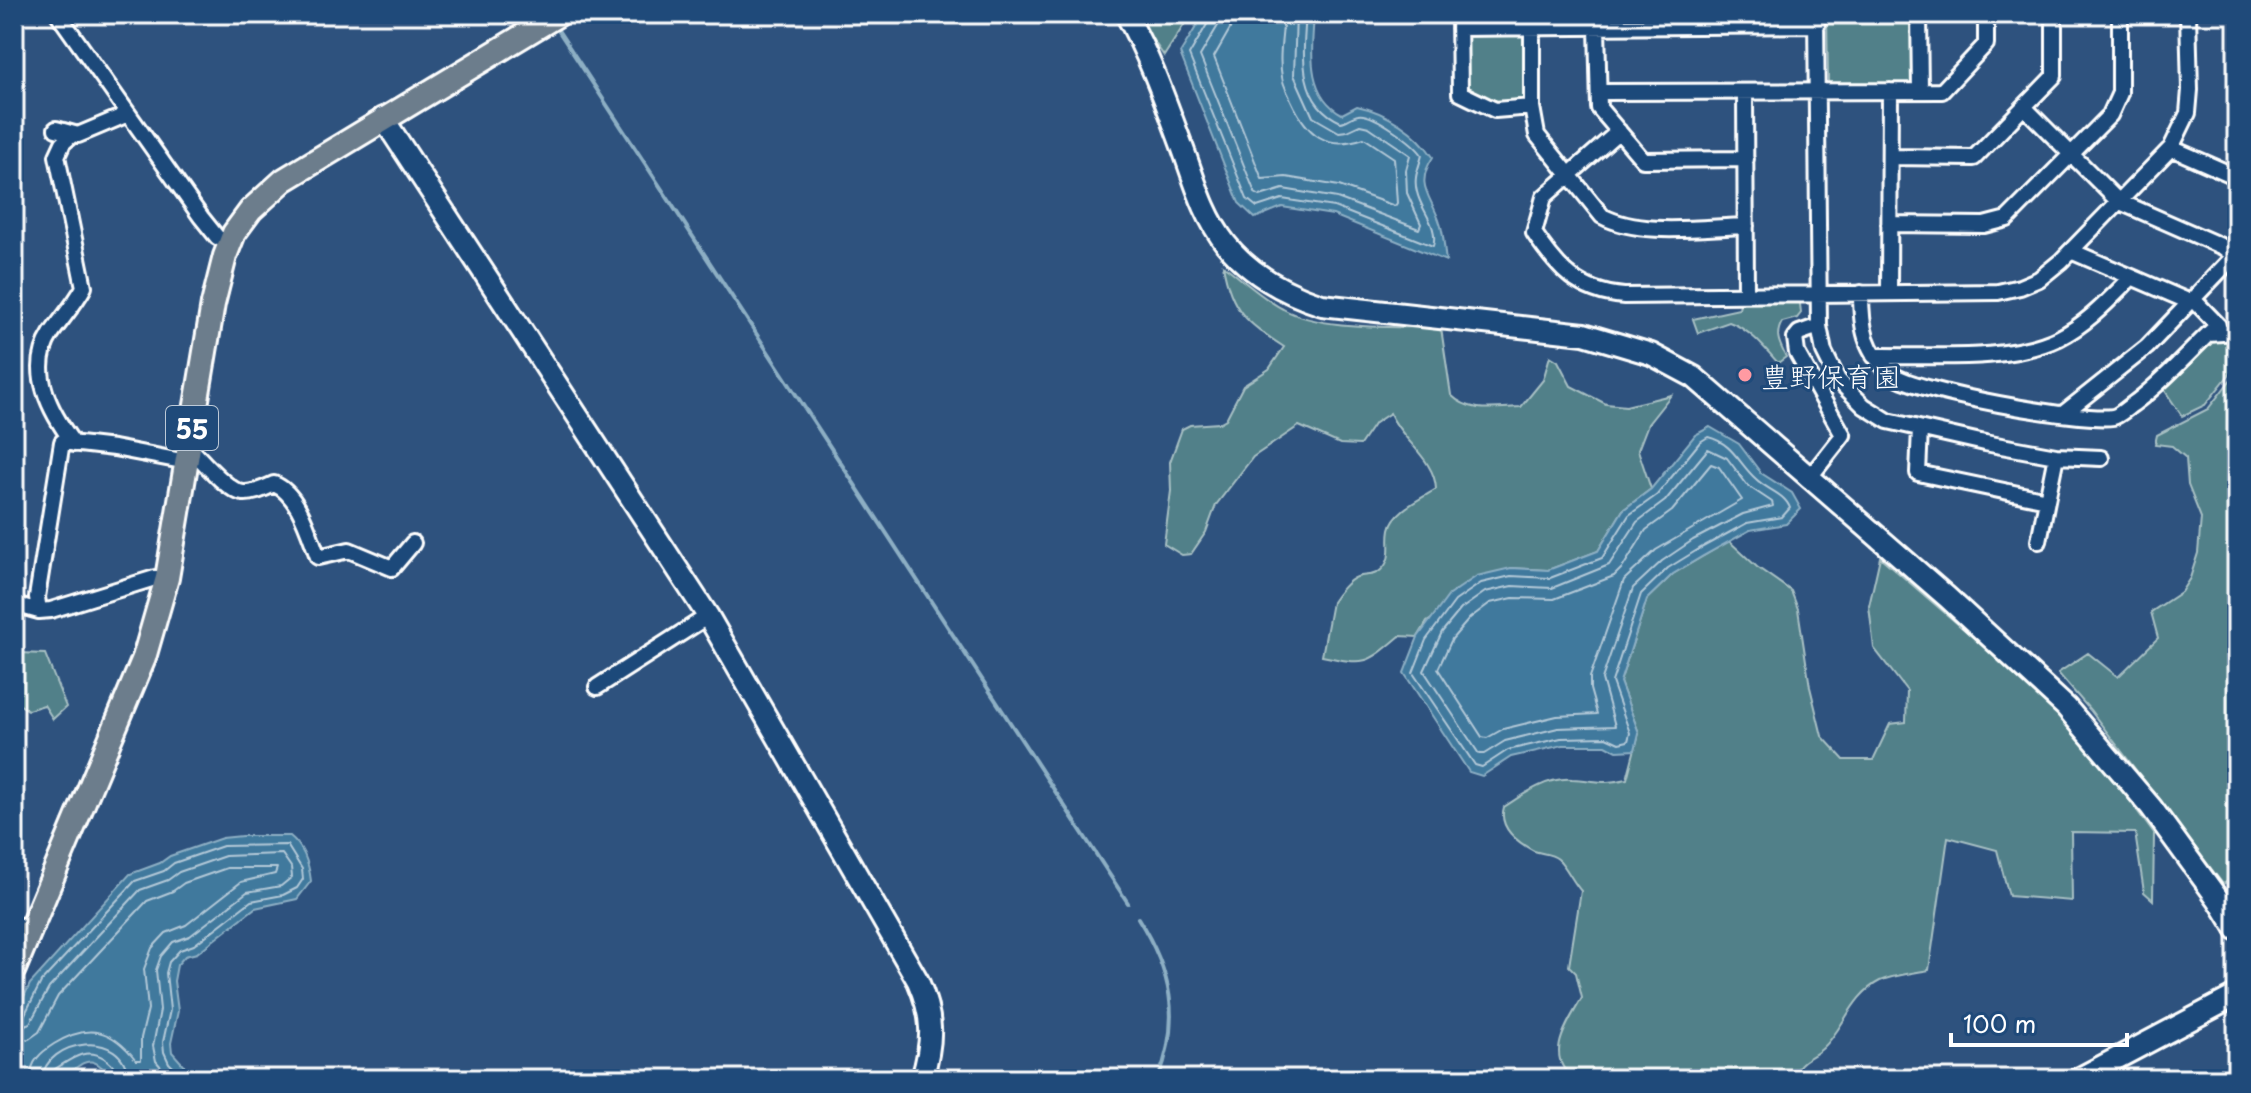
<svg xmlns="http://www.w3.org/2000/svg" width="2251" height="1093" font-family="'Playpen Sans','Klee One',sans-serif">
  <rect width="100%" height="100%" fill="#2e527e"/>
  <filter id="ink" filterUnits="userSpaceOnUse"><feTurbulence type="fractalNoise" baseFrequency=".0125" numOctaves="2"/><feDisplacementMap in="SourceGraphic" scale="16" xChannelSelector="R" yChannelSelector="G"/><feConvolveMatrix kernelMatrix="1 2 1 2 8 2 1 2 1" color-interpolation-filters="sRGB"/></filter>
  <g filter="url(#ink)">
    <!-- green -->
    <path fill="#518089" stroke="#a8c0c4" stroke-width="2" d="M1135 14H1191L1164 56Z
      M1827 14H1915L1916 81 1911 86 1831 85 1828 81Z
      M1469 35H1524L1527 38 1528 100 1497 104 1466 91 1464 40Z
      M1223 265C1242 279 1262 298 1283 309 1322 331 1396 326 1441 328L1451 395C1470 414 1496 408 1521 407L1543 380 1550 356 1558 361 1571 386 1606 404 1626 406 1671 395 1648 424 1638 450 1651 489 1623 510 1598 551 1548 570 1511 568 1427 622 1418 637 1400 636C1366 665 1366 665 1322 656L1332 602C1337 594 1348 580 1357 577 1366 574 1374 577 1381 570 1394 558 1387 544 1390 529 1394 510 1421 499 1436 489 1435 459 1401 440 1390 413L1375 423 1360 445 1340 444 1299 426 1253 457 1216 505 1206 532 1191 554 1182 555 1164 544 1171 491 1170 462 1182 429 1190 425 1219 423 1226 419 1243 386 1269 369 1284 347C1246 322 1231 311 1223 265Z
      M1796 299 1800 304 1801 313 1797 318 1782 322C1774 336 1780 344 1786 357L1778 363C1764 347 1749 329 1729 322L1698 333 1693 319 1739 309 1741 300Z
      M2235 339 2232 371 2205 405 2182 416 2163 388 2211 341Z
      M2237 365V877L2223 884 2090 710 2058 673 2088 653 2118 677 2158 638 2151 612 2181 592 2190 578 2198 553 2201 518 2188 485 2186 458 2172 446 2155 444 2157 435 2208 409 2235 374Z
      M1729 541 1757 567 1791 591 1798 609 1810 687 1822 736 1844 760H1873L1890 724 1906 722 1907 691 1874 648 1869 606 1880 557 2075 725 2154 834 2153 900 2144 892 2135 833 2071 832 2072 901 2009 896 1997 850 1948 837 1929 970C1914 973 1894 975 1880 981 1852 995 1844 1028 1823 1048 1812 1059 1794 1060 1797 1079H1575C1542 1057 1568 1023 1582 998L1576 973 1569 966 1581 891C1572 881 1566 866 1558 859 1551 853 1542 854 1534 851 1517 842 1498 828 1504 807 1524 794 1547 777 1572 779 1595 780 1604 785 1627 779L1639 733 1620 682 1647 599 1673 574Z
      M19 653 45 654 66 707 53 719 44 705 28 710 14 701V670Z"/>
    <!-- water -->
    <path fill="#41799d" stroke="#8dafc4" stroke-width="2" d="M1204 14H1314C1312 50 1305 94 1342 114L1357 106C1386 112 1417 132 1433 157 1414 186 1431 195 1440 223 1444 234 1444 249 1446 261L1333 215 1282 207 1255 218 1239 203 1180 53Z
      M1710 427 1739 444 1761 473 1792 493 1801 509 1786 524 1750 530 1703 556 1673 574 1647 599 1620 682 1639 733 1635 750 1617 751 1606 745H1563L1511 757 1482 776 1469 772 1404 673 1418 637 1449 595 1477 576 1511 568 1548 570 1598 551 1623 510 1651 489 1695 435Z
      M242 836H290C304 847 309 864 311 881L297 899 255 908 197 953 185 956 177 965 174 981 178 1011 171 1043 172 1052 196 1079H112C85 1042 81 1074 53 1079 41 1081 26 1079 14 1079V1018L30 984 130 874 160 863 170 856 222 838Z"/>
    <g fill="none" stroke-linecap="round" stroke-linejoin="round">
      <!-- shore -->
      <path stroke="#b3c9d8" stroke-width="2" d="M1210 14 1209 21 1189 55 1247 199 1257 207 1282 199 1334 207 1433 246C1439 226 1421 211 1417 192 1413 177 1419 168 1422 155 1415 144 1373 112 1358 115 1352 116 1347 121 1341 122 1297 103 1303 54 1306 14
        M1220 14 1219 24 1200 56 1255 193 1260 196 1283 189 1337 198 1419 229 1421 224 1407 193 1406 170 1410 155 1369 127 1360 125 1347 131 1339 132 1313 117 1294 75 1296 14
        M1232 14 1230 29 1214 57 1262 179 1286 177 1339 186 1395 206 1397 203 1394 158 1364 138C1326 151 1307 135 1291 100 1288 93 1283 85 1282 77 1278 57 1283 34 1284 14
        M1708 437C1733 443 1739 464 1756 479 1767 490 1784 493 1790 508L1782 517 1747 523 1699 549 1668 568 1641 594 1612 682 1630 733 1628 741 1619 743 1606 737 1561 738 1508 750 1482 767 1475 765 1413 673 1426 640 1455 601 1481 583 1511 576 1550 578 1602 558 1629 515 1657 495 1700 442Z
        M1708 449 1727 458 1748 486 1772 502 1773 506 1743 514 1693 540 1662 561 1633 588 1602 679 1615 726 1558 728 1505 741 1484 754H1479L1424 671 1442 632 1461 609 1485 592 1512 586 1552 588 1609 565 1637 522 1665 501Z
        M1711 464 1719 467 1742 500 1656 550 1624 580 1590 677V689L1597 714 1557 716 1503 729 1487 738 1482 737 1438 669 1452 639 1470 618 1490 603 1513 598 1554 599 1614 576 1623 567 1646 530 1672 511Z
        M14 1019 24 1016 41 982 135 881 164 871 174 863 223 846 287 845 302 869 303 879 297 888 283 895 251 901 194 945 180 950 169 962 166 973 170 1010 163 1042 164 1052 169 1063 185 1079
        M14 1029 30 1023 49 988 140 890 168 880 179 872 225 856 282 854 291 867 292 877 281 886 247 892 190 936 173 942 161 956 156 970 160 1010 153 1046 156 1061 171 1079
        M14 1041 29 1039 39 1032 58 996 147 901 173 891 184 883 227 868H277L275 874 241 882 186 925 166 933 152 948 144 969 148 1009 141 1038V1060H136C111 1028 88 1023 54 1044 40 1053 31 1061 30 1079
        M42 1079C45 1040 125 1026 128 1079
        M52 1079 55 1069C70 1060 86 1046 104 1058 112 1064 117 1069 118 1079"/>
      <!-- stream -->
      <path stroke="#8dafc4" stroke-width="4" d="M554 24 1128 903
        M1138 918C1171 971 1182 1018 1158 1079"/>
      <!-- street casing -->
      <g stroke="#fff" stroke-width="20">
        <path id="street" d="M58 14 201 217 217 237 230 244
          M1459 14 1460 93 1495 110 1532 107
          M1532 14V107L1537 135 1602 216C1641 237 1702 227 1746 226
          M1816 14 1819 326 1824 352 1838 380 1864 406 1888 421 1985 443 2056 456 2101 458
          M1919 14 1920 90
          M1597 27 1599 108 1643 160 1746 159
          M1459 28 1817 25
          M1600 92 1942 91 1986 44V14
          M1745 92 1746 294
          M2024 107 2118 201 2223 247 2237 258
          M56 129 78 135 128 114
          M1619 131 1544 197 1534 233C1558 269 1578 292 1624 296L1998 292 2020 287 2039 279 2061 261 2171 148 2188 113 2190 90 2188 14
          M73 134 63 143 57 156 84 287C75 304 62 318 51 334 27 371 51 413 74 444
          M2171 148 2237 177
          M1890 157 1974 158 2054 76V14
          M1889 224 1984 225 2007 219 2110 115 2120 93V14
          M2071 251 2190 302
          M1889 292 1890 91
          M1861 293C1861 326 1864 352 1892 374 1914 392 2083 422 2113 417 2119 416 2127 408 2133 404 2165 381 2189 351 2218 325L2193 299
          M2208 334 2237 332
          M1874 356C1932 355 2007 363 2059 338 2087 324 2109 300 2131 278
          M2064 413 2147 347 2235 255 2237 245
          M1920 429 1918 473 2047 500 2056 456
          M189 447C201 459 227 491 243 493 254 494 265 488 274 484 299 494 309 534 318 557L349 550 392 568 413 543
          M1810 477 1843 435 1797 353 1795 338 1799 333 1819 326
          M2039 541 2047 500
          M14 604 39 611 51 610 155 578H167
          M39 611 37 597 62 442 114 448 187 462
          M597 687 708 616
          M14 924 30 931"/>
      </g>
      <!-- secondary casing -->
      <g stroke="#fff" stroke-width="26">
        <path id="secondary" d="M1126 14C1150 57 1166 103 1183 149 1195 182 1204 216 1226 244 1251 275 1285 293 1322 305L1584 334 1651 354 1694 377 1947 597 2066 707 2151 807 2218 899 2237 930
          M383 118 708 616 918 981C934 1018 933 1041 922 1079
          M2078 1079 2237 995"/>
      </g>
      <!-- primary casing -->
      <g stroke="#fff" stroke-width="28">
        <path id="primary" d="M14 969 144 658 167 578 213 304 225 256 234 233 251 210 284 180 559 14"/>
      </g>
      <!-- street -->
      <use href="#street" stroke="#1f4a7a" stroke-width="14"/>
      <!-- secondary -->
      <use href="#secondary" stroke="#1f4a7a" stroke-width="20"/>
      <!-- primary -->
      <use href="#primary" stroke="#6c7d8c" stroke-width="22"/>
    </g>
  </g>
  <!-- markers -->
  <circle fill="#ff9aa2" stroke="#1f4a7a" stroke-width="3" cx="1745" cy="375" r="8"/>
  <g text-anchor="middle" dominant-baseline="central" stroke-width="6" stroke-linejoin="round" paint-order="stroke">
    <!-- shield labels -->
    <rect fill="#1f4a7a" stroke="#bcc9d7" stroke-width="2" x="166" y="406" width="52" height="44" rx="6"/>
    <g font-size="26" font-weight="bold" fill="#fff">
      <text x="192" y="428">55</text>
    </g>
    <!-- poi labels -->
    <g font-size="28" fill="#fff" stroke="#1f4a7a" text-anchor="start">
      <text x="1761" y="375">豊野保育園</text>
    </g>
  </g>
  <!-- margin -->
  <rect width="2251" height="1093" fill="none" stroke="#1f4a7a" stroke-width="48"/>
  <rect x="24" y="24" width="2203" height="1045" fill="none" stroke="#fff" stroke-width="3" filter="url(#ink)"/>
  <!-- scale -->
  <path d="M1951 1033v12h176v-12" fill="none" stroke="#ffffff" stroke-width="4"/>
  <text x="1963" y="1033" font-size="24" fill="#ffffff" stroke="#1f4a7a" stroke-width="6" paint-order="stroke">100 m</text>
</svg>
